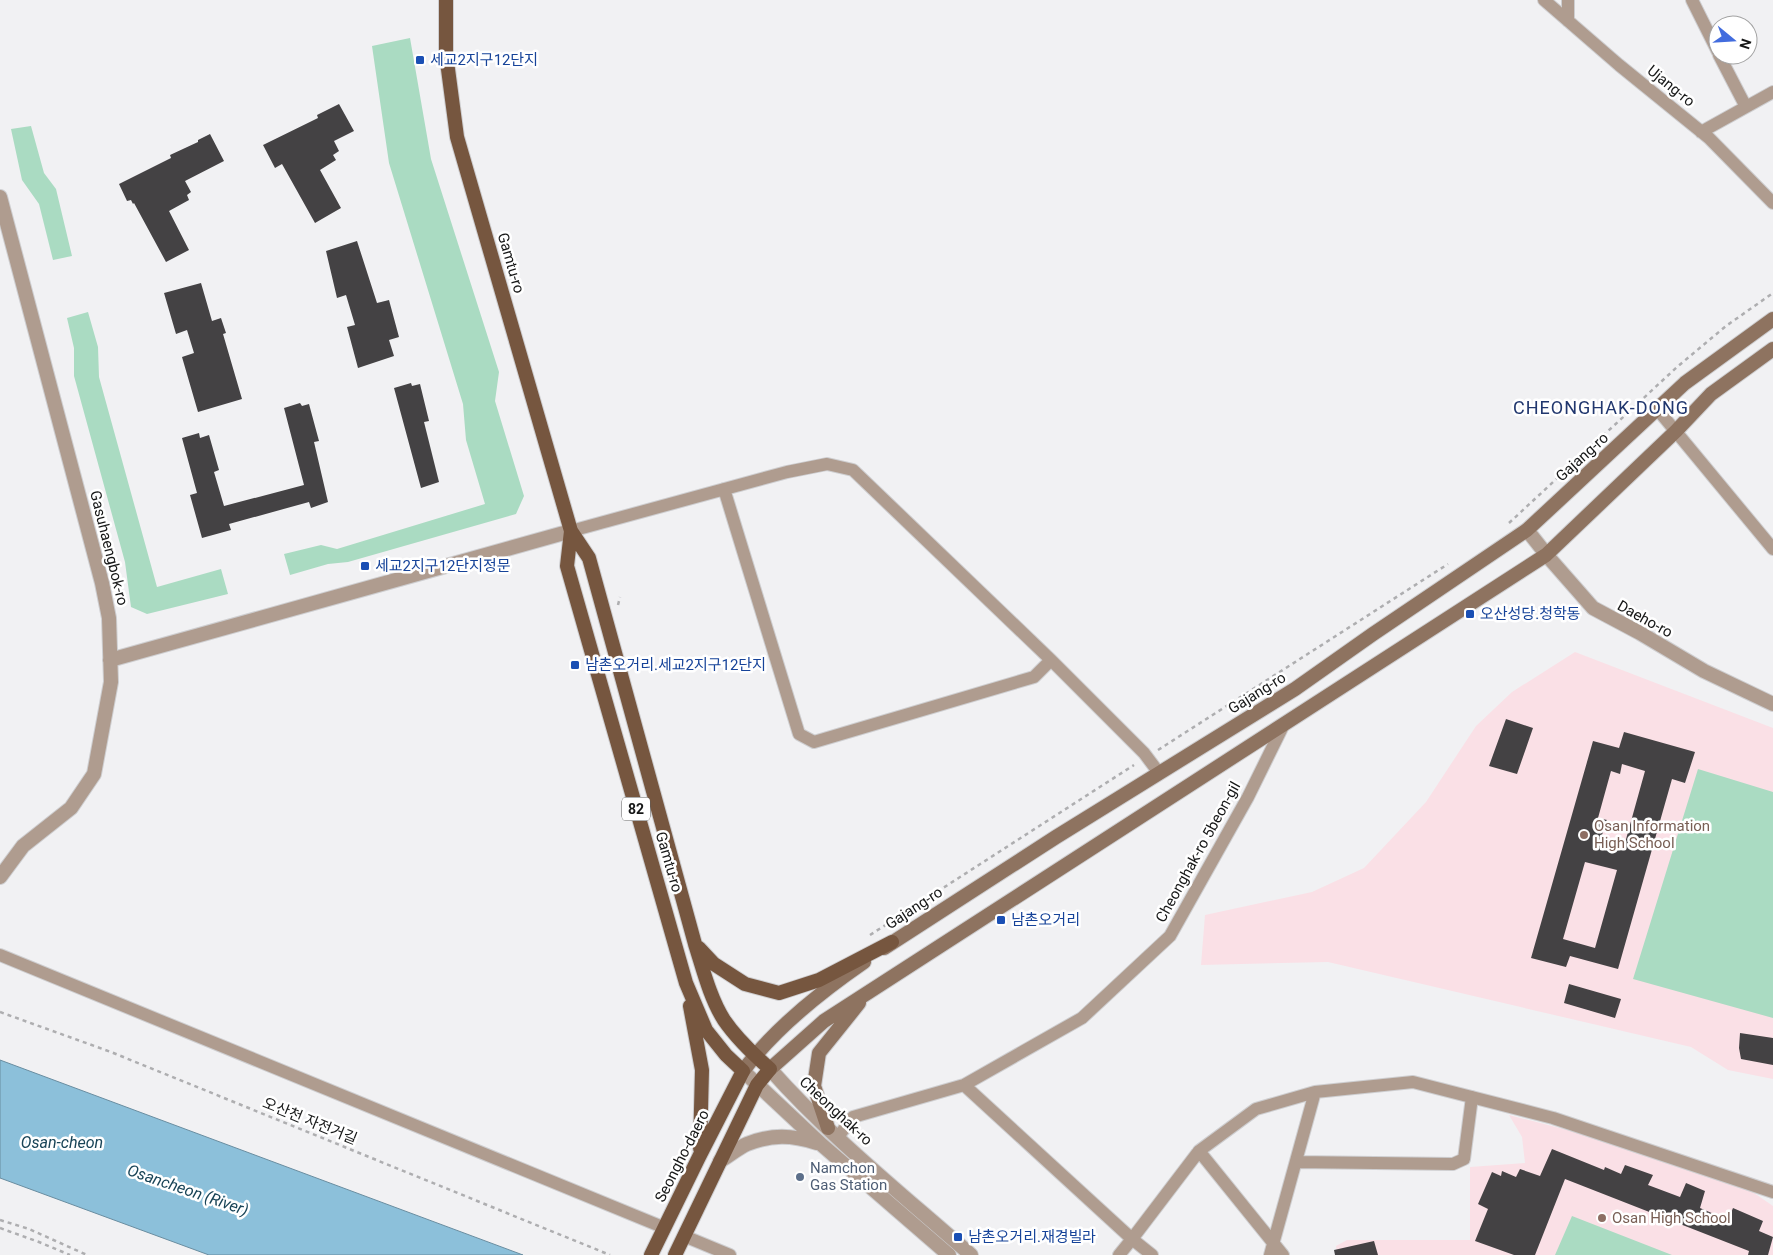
<svg xmlns="http://www.w3.org/2000/svg" width="1773" height="1255" font-family="Roboto,'Noto Sans KR',sans-serif">
  <rect width="100%" height="100%" fill="#f1f1f3"/>
  <!-- education -->
  <path fill="#fae0e6" d="M1575 652 1773 728V1079L1728 1070 1691 1047 1328 962 1201 965 1205 915 1312 892 1364 868 1426 802 1476 726 1512 692Z
    M1509 1115 1606 1140 1744 1186 1773 1206V1255H1337L1336 1246 1347 1240H1470V1167L1525 1163 1522 1137Z"/>
  <!-- green -->
  <path fill="#aadbc2" d="M410 38 431 159 499 372 495 401 524 496 516 514 348 562 328 564 290 575 284 554 321 545 337 549 485 504 466 440 463 404 389 163 372 46Z
    M31 126 44 173 56 189 72 256 53 260 39 204 22 180 11 129Z
    M88 312 98 347 99 377 157 587 221 569 228 594 147 614 131 607 125 562 74 376V348L67 318Z
    M1698 769 1773 792V1018L1633 979Z
    M1572 1216 1672 1255H1555Z"/>
  <!-- water -->
  <path fill="#8cc0da" stroke="#698da0" d="M0 1060 523 1255H209L0 1178Z"/>
  <!-- building -->
  <path fill="#444244" fill-rule="evenodd" d="M339 104 354 131 334 141 339 151 333 155 336 160 320 170 341 208 315 223 282 164 275 168 263 145 318 118 317 115Z
    M210 134 224 161 185 181 191 192 187 195 189 200 169 211 189 250 166 262 134 203 133 204 131 200 127 201 119 184 171 158 170 155 198 142V140Z
    M357 241 377 303 389 300 399 337 389 340 394 356 358 368 347 327 355 325 346 295 337 298 326 251Z
    M201 283 212 321 221 318 226 333 223 334 242 399 198 412 182 357 194 353 187 330 176 334 164 293Z
    M411 383 412 386 420 384 429 421 424 422 439 482 421 488 394 388Z
    M300 403 302 406 309 404 319 441 314 442 328 502 311 508 309 502 229 524 231 530 202 538 190 495 197 493 182 438 199 433 200 438 209 435 219 470 214 472 224 506 304 485 284 408Z
    M1506 719 1533 728 1517 774 1489 766Z
    M1624 732 1695 752 1685 783 1672 779 1618 969 1570 956 1566 967 1531 958 1593 741 1619 748ZM1622 764 1645 771 1623 850 1599 844 1607 820 1598 818 1611 771 1620 774ZM1585 862 1617 870 1595 948 1563 939Z
    M1569 984 1621 999 1615 1018 1564 1003Z
    M1740 1033 1773 1038V1065L1741 1059 1739 1048Z
    M1552 1149 1604 1170 1605 1167 1621 1174 1625 1165 1653 1175 1648 1185 1680 1197 1686 1183 1705 1191 1700 1208 1728 1220 1733 1208 1763 1221 1759 1231 1773 1237 1768 1255H1748L1749 1251 1565 1179 1535 1255H1514L1475 1241 1488 1209 1478 1204 1492 1172 1501 1176 1502 1171 1516 1177 1520 1169 1540 1176Z
    M1374 1241 1378 1255H1335L1334 1250Z"/>
  <g fill="none" stroke-linecap="round" stroke-linejoin="round">
    <!-- minor casing -->
    <g stroke="#ceced0" stroke-width="14">
      <path id="minor" d="M1544 0 1619 65 1709 138 1773 203
        M1568 0V21
        M1692 0 1718 52
        M1719 55 1746 107
        M1701 132 1773 92
        M1658 410 1773 549
        M724 489 799 734 814 742 1034 677 1051 660
        M571 531 787 472 827 464 853 470 1051 660 1144 753 1159 773
        M0 955 665 1228
        M964 1085 1132 1239 1119 1255
        M838 1137 853 1117 964 1085 1082 1018 1170 936 1248 797 1284 724
        M1199 1151 1283 1255
        M1296 1162 1453 1164 1464 1159 1472 1097
        M684 1236 730 1255
        M1152 1255 1132 1239 1199 1151 1256 1109 1315 1092 1413 1082 1553 1118 1773 1192
        M1270 1255 1315 1092"/>
    </g>
    <!-- tertiary casing -->
    <g stroke="#ceced0" stroke-width="16">
      <path id="tertiary" d="M0 197 102 583 109 618 111 682 94 774 71 808 23 846 0 877
        M1527 530 1550 559 1593 608 1640 633 1704 671 1773 704
        M110 660 571 531
        M770 1069C830 1137 903 1195 971 1255
        M743 1071 822 1145 949 1255
        M720 1161C729 1156 738 1148 747 1144 772 1134 792 1135 817 1143"/>
    </g>
    <!-- secondary casing -->
    <g stroke="#ceced0" stroke-width="16">
      <path id="secondary" d="M884 948 1056 837 1295 689 1373 634 1527 530 1685 383 1773 319
        M770 1069 824 1021 1546 555 1676 431 1711 394 1773 349
        M743 1071C774 1029 822 991 864 962
        M828 1128 814 1086 819 1053 859 1003"/>
    </g>
    <!-- primary casing -->
    <g stroke="#ceced0" stroke-width="16">
      <path id="primary" d="M446 0V54L457 137 571 531 589 558 695 944C703 969 710 998 724 1020 737 1039 753 1054 770 1069L757 1085 675 1255
        M571 531 567 566 686 983 706 1030 726 1055 743 1071 699 1157 651 1255
        M699 948 714 964 745 984 779 993 819 980 892 942
        M690 1006 702 1070 700 1148"/>
    </g>
    <!-- path -->
    <path stroke="#aeaeb0" stroke-width="2.5" stroke-dasharray="4 4" stroke-linecap="butt" d="M1509 523 1677 367 1726 326 1773 293
      M618 605 620 597
      M1158 750 1448 564
      M870 935 1134 765
      M0 1012 111 1052 610 1255
      M0 1220 29 1229 87 1255
      M0 1228 39 1242 70 1255"/>
    <!-- minor -->
    <use href="#minor" stroke="#af9c8f" stroke-width="12"/>
    <!-- tertiary -->
    <use href="#tertiary" stroke="#af9c8f" stroke-width="14"/>
    <!-- secondary -->
    <use href="#secondary" stroke="#8e7360" stroke-width="14"/>
    <!-- primary -->
    <use href="#primary" stroke="#76563f" stroke-width="14"/>
  </g>
  <!-- markers -->
  <g fill="#1a4fb4" stroke="#fff" stroke-width="2">
    <rect x="415" y="55" width="10" height="10" rx="2.5"/>
    <rect x="360" y="561" width="10" height="10" rx="2.5"/>
    <rect x="1465" y="609" width="10" height="10" rx="2.5"/>
    <rect x="570" y="660" width="10" height="10" rx="2.5"/>
    <rect x="996" y="915" width="10" height="10" rx="2.5"/>
    <rect x="953" y="1232" width="10" height="10" rx="2.5"/>
  </g>
  <g fill="#8d6e63" stroke="#fff" stroke-width="2">
    <circle cx="1584" cy="835" r="5"/>
    <circle cx="1602" cy="1218" r="5"/>
  </g>
  <circle fill="#5c6f8a" stroke="#fff" stroke-width="2" cx="800" cy="1177" r="5"/>
  <g text-anchor="middle" dominant-baseline="central" stroke-width="5" stroke-linejoin="round" paint-order="stroke">
    <!-- shield labels -->
    <rect fill="#fff" stroke="#5c5d5d" stroke-width="1" x="622" y="797.5" width="28" height="23" rx="4"/>
    <g font-size="14" font-weight="bold" fill="#161717">
      <text x="636" y="809">82</text>
    </g>
    <!-- transit labels -->
    <g font-size="15" fill="#164399" stroke="#fff" text-anchor="start">
      <text x="430" y="60">세교2지구12단지</text>
      <text x="375" y="566">세교2지구12단지정문</text>
      <text x="1480" y="614">오산성당.청학동</text>
      <text x="585" y="665">남촌오거리.세교2지구12단지</text>
      <text x="1011" y="920">남촌오거리</text>
      <text x="968" y="1237">남촌오거리.재경빌라</text>
    </g>
    <!-- street labels -->
    <g font-size="15" fill="#161717" stroke="#fff">
      <text transform="translate(1671 86) rotate(39)">Ujang-ro</text>
      <text transform="translate(511 263) rotate(74)">Gamtu-ro</text>
      <text transform="translate(1582 457) rotate(-42)">Gajang-ro</text>
      <text transform="translate(109 548) rotate(76)">Gasuhaengbok-ro</text>
      <text transform="translate(1645 619) rotate(29)">Daeho-ro</text>
      <text transform="translate(1257 693) rotate(-32)">Gajang-ro</text>
      <text transform="translate(1198 852) rotate(-61)">Cheonghak-ro 5beon-gil</text>
      <text transform="translate(669 862) rotate(74)">Gamtu-ro</text>
      <text transform="translate(914 908) rotate(-33)">Gajang-ro</text>
      <text transform="translate(836 1111) rotate(43)">Cheonghak-ro</text>
      <text transform="translate(310 1121) rotate(22)">오산천 자전거길</text>
      <text transform="translate(682 1156) rotate(-63)">Seongho-daero</text>
    </g>
    <!-- education labels -->
    <g font-size="15" fill="#785e54" stroke="#fff" text-anchor="start">
      <text x="1594" y="826">Osan Information<tspan x="1594" dy="17">High School</tspan></text>
      <text x="1612" y="1218">Osan High School</text>
    </g>
    <!-- service labels -->
    <g font-size="15" fill="#4e5e75" stroke="#fff" text-anchor="start">
      <text x="810" y="1168">Namchon<tspan x="810" dy="17">Gas Station</tspan></text>
    </g>
    <!-- water labels -->
    <g font-size="16" font-style="italic" fill="#184457" stroke="#fff">
      <text x="62" y="1142">Osan-cheon</text>
      <text transform="translate(188 1190) rotate(19)">Osancheon (River)</text>
    </g>
    <!-- quarter labels -->
    <g font-size="18" letter-spacing="1" fill="#21376e" stroke="#fff">
      <text x="1601" y="407">CHEONGHAK-DONG</text>
    </g>
  </g>
  <!-- north arrow -->
  <g transform="translate(1733 40) rotate(108)"><circle r="24" fill="#ffffff" stroke="#a2a2a2"/>
  <path d="M0-4L9 19L0 12L-9 19Z" fill="#426cde"/>
  <text y="-8" font-size="14" font-weight="bold" text-anchor="middle" fill="#161717">N</text>
  </g>
</svg>
